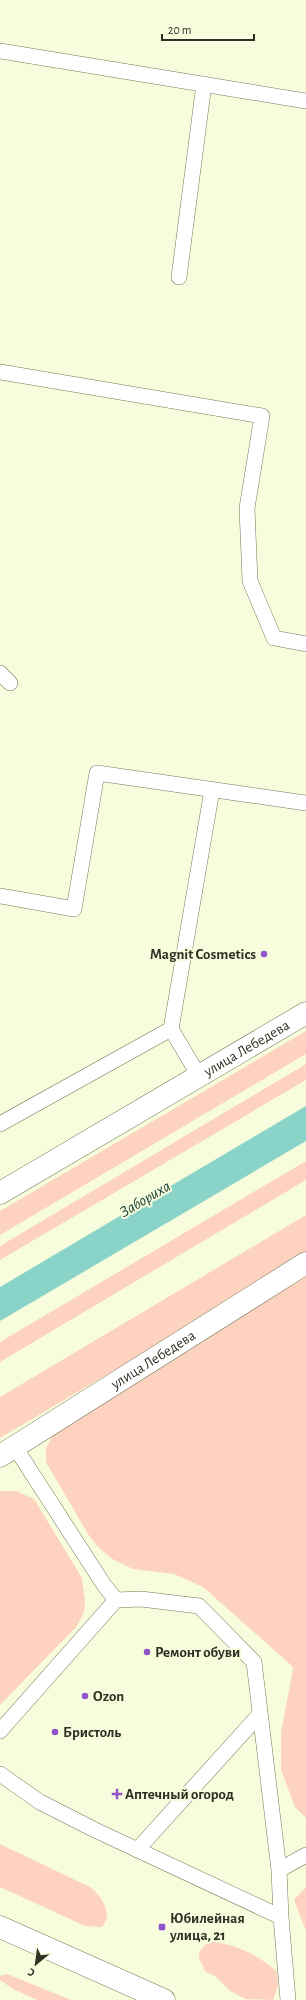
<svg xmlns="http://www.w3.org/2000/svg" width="306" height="2000" font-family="'Alegreya Sans',sans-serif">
  <rect width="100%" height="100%" fill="#f7fddc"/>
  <!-- green -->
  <path fill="#fdd3bf" d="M306 1031V1054L0 1235V1211Z
    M306 1064V1080L0 1260V1246Z
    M306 1161V1180L0 1362V1342Z
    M306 1215V1257L0 1438V1397Z
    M306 1274V1818L295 1807 281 1770V1732L293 1669 291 1665 203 1587 174 1574 133 1569 114 1560 99 1548 88 1534 46 1462V1448L53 1435Z
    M0 1491H16L34 1499 82 1578 85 1601 84 1612 77 1626 0 1705Z
    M0 1844 90 1887C101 1896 114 1913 102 1927L85 1926 0 1887Z
    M306 1887V1931L294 1900Z
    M213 1942C236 1944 260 1956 277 1972L278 1986 273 2000 245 1999 229 1990 216 1977 205 1971 199 1958V1952L207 1943Z
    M7 1974 64 1997 71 2000H37L13 1989 0 1980V1976Z"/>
  <!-- water -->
  <path fill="#89d3c8" d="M306 1106V1141L0 1321V1287Z"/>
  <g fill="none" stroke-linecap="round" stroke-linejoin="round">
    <!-- lane casing -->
    <g stroke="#74785b" stroke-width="16">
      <path id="lane" d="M0 51 306 101
        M179 277 204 84
        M0 372 262 416 247 508 250 581 274 638 306 644
        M0 673 10 683
        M0 896 74 909 97 773 306 803
        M171 1029 212 790
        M0 1124 171 1029 199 1076
        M15 1447 104 1585 116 1600
        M0 1731 116 1600 141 1599 199 1606 254 1662 279 1870 281 1917 288 2000
        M0 1774 40 1802 95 1830 281 1917
        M137 1850 259 1715
        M279 1870 306 1855"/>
    </g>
    <!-- street casing -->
    <g stroke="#74785b" stroke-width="23">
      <g id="street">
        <path id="s1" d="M0 1193 306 1013"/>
        <path id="s2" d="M0 1456 306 1263"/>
      </g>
    </g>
    <!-- secondary casing -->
    <g stroke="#74785b" stroke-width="23">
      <path id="secondary" d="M0 1927 164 2000"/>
    </g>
    <!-- lane -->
    <use href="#lane" stroke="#fff" stroke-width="15"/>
    <!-- street -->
    <use href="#street" stroke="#fff" stroke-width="22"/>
    <!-- secondary -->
    <use href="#secondary" stroke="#fff" stroke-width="22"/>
  </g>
  <!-- markers -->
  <g fill="#8f53ca" stroke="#f7fddc" stroke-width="1.5">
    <circle cx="264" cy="954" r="4"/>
    <circle cx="147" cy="1652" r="4"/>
    <circle cx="85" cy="1696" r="4"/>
    <circle cx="55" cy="1732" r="4"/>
    <path d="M115 1788h4v4h4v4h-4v4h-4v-4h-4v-4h4z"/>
    <rect x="158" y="1923" width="8" height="8" rx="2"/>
  </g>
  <g text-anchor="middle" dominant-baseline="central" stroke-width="4" stroke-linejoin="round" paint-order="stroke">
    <!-- poi labels -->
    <g font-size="15" font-weight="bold" fill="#2f3125" stroke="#f7fddc" text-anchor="start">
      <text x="256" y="954" text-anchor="end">Magnit Cosmetics</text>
      <text x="155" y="1652">Ремонт обуви</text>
      <text x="93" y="1696">Ozon</text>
      <text x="63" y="1732">Бристоль</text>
      <text x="125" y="1794">Аптечный огород</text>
      <text x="170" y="1918">Юбилейная<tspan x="170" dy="17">улица, 21</tspan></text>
    </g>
    <!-- street labels -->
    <g font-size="15" fill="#2f3125" stroke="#f7fddc">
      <text stroke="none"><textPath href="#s1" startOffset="286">улица Лебедева</textPath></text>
      <text stroke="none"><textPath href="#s2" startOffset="181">улица Лебедева</textPath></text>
    </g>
    <!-- water labels -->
    <g font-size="16" font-style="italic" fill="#1d413c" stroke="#f7fddc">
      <text transform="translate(145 1199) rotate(-31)">Забориха</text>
    </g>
  </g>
  <!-- north arrow -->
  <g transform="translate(36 1964) rotate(209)" stroke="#f7fddc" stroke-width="3" paint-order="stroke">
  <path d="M0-3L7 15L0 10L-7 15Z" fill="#2f3125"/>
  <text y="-6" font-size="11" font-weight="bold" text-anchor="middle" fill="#2f3125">С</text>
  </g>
  <!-- scale -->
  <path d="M162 34v6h92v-6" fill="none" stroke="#2f3125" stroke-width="2"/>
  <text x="168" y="34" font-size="12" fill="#2f3125" stroke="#f7fddc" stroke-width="3" paint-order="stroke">20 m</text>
</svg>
